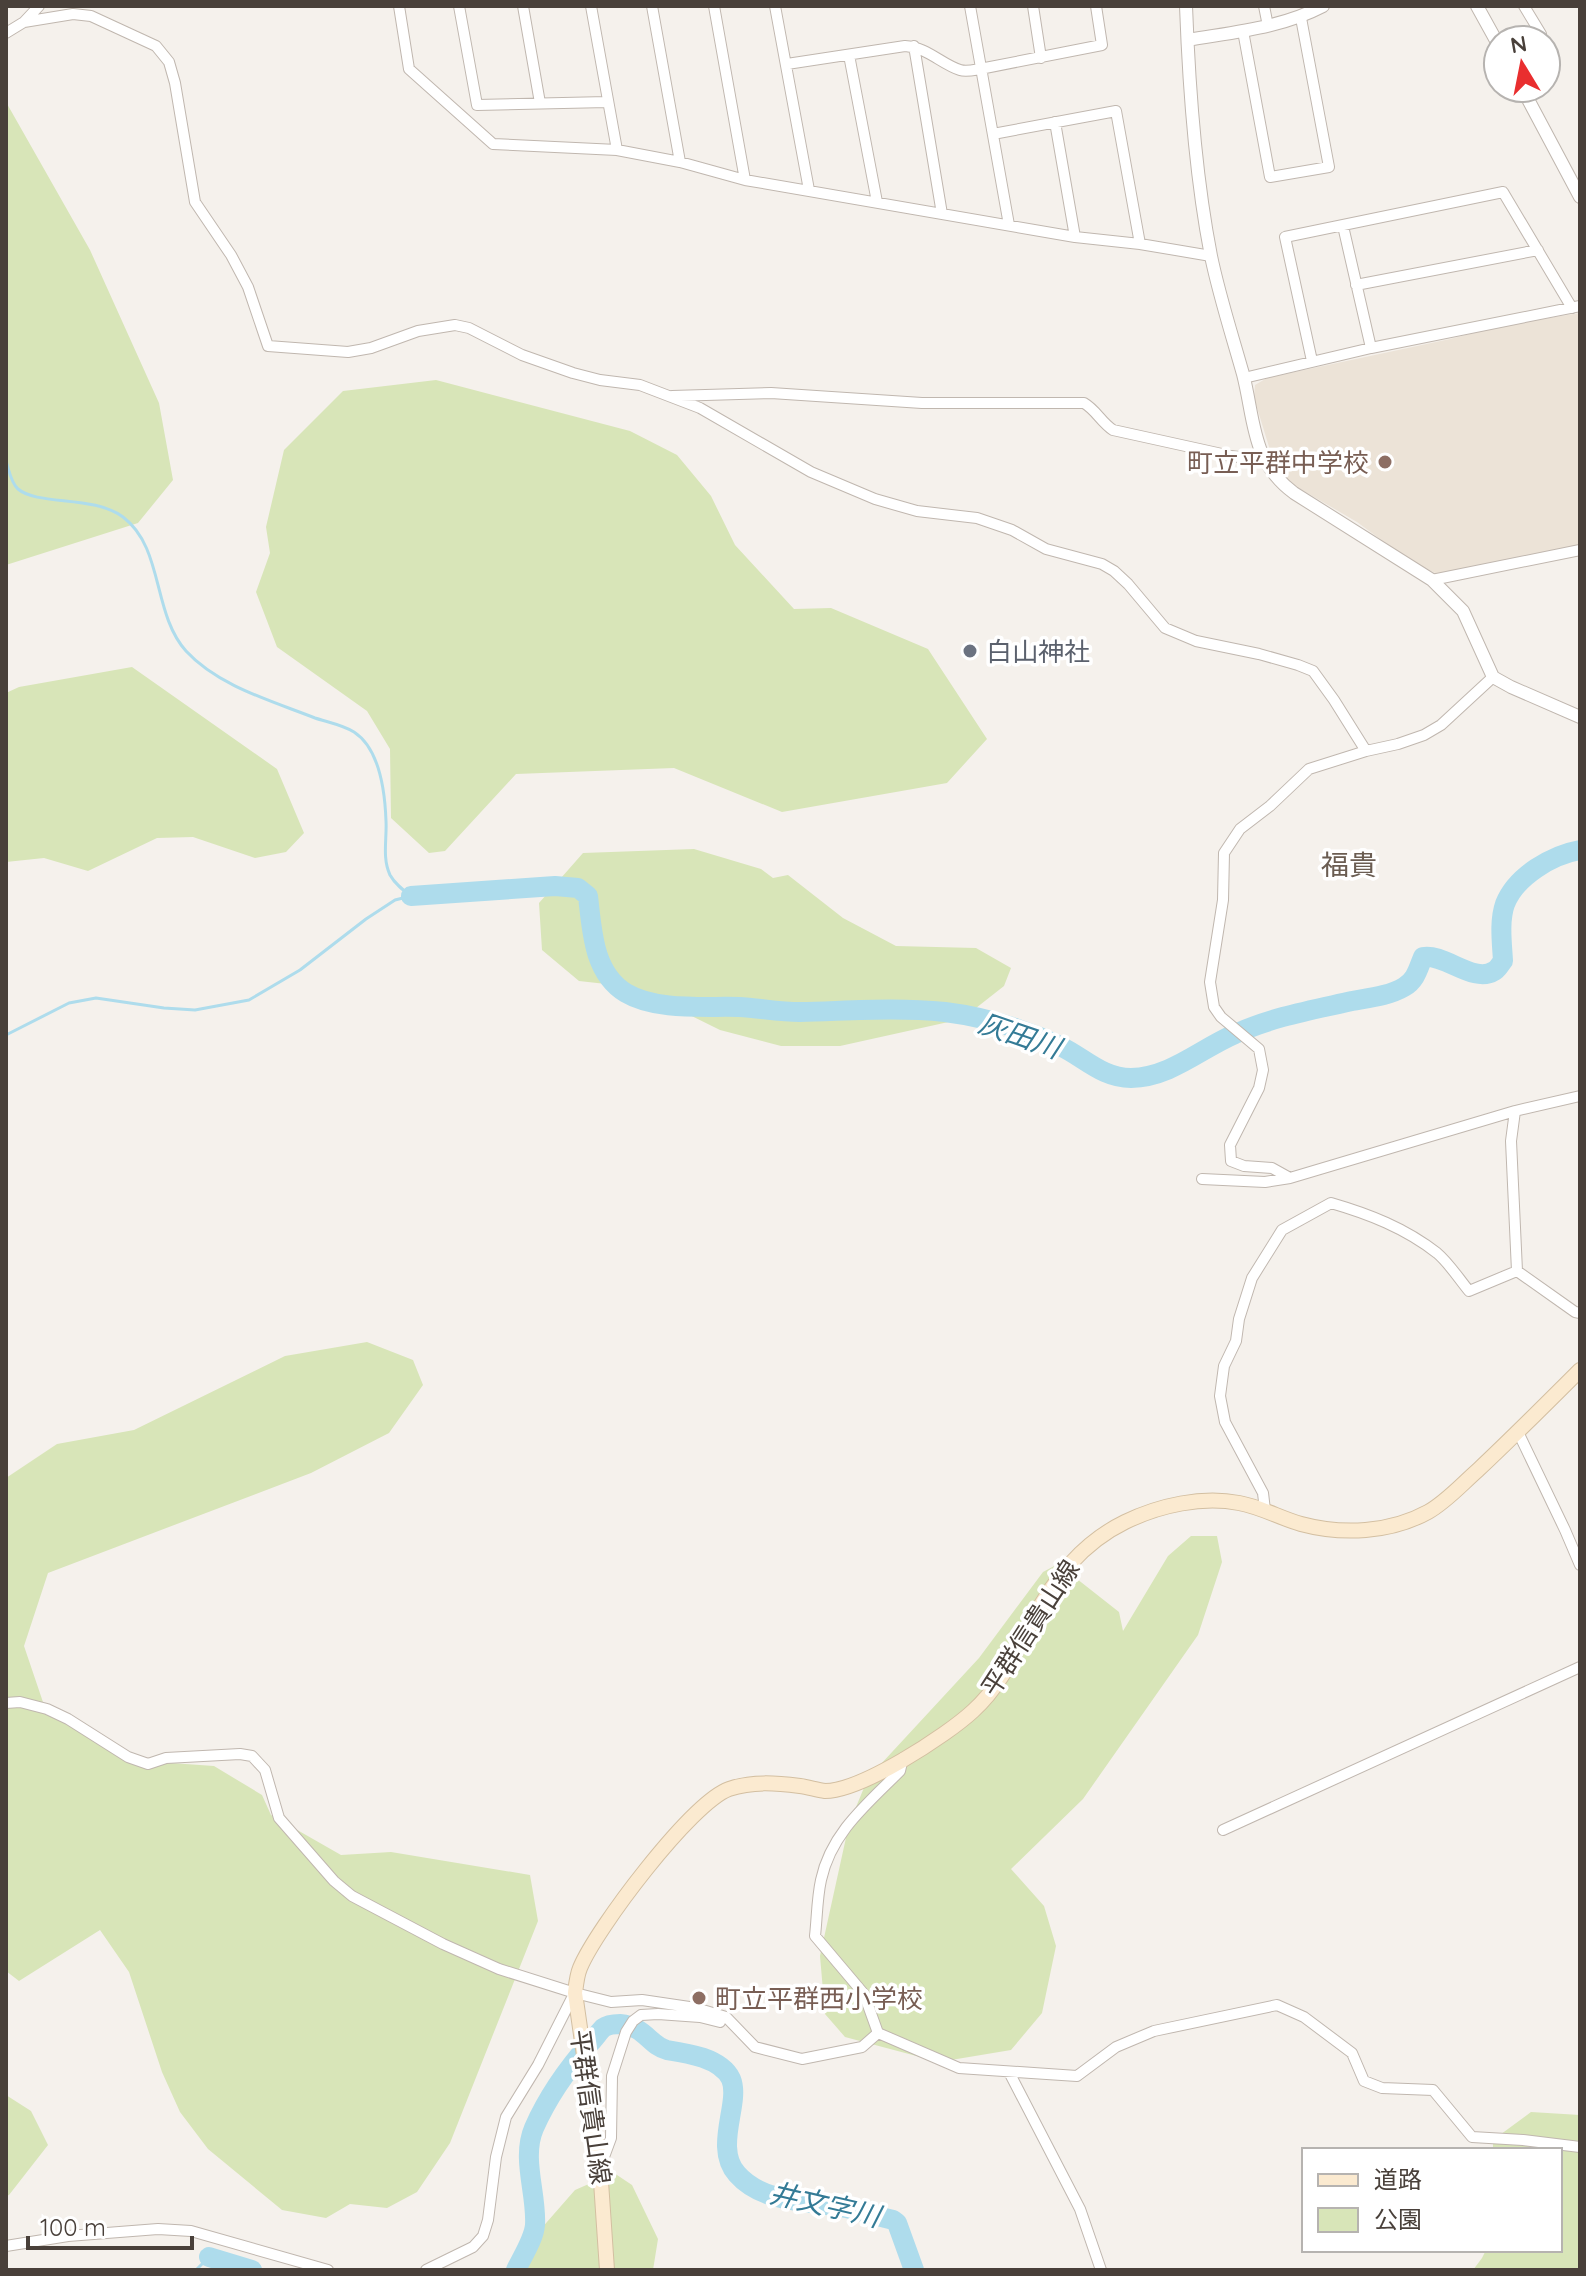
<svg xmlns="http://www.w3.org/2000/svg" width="1586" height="2276" font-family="Quicksand,'Noto Sans JP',sans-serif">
  <rect width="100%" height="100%" fill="#f5f1ec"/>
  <!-- education -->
  <path fill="#ece3d7" d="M1580 313V548L1439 575 1407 559 1357 522 1278 476 1254 398 1255 385 1267 378 1450 339 1505 325Z"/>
  <!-- green -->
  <path fill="#d8e5b8" d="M6 102 90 250 159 403 173 480 138 523 6 565Z
    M436 380 630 431 677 455 711 496 735 545 794 609 831 608 928 649 987 739 947 783 782 812 674 768 516 774 445 851 429 853 391 818 390 749 367 711 277 647 256 592 270 553 266 527 284 450 343 391Z
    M132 667 277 769 304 833 286 852 255 858 193 837 157 838 88 871 44 858 6 862V693L19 687Z
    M694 849 761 869 773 878 788 875 843 918 896 946 976 948 1011 968 1004 986 962 1019 840 1046H781L720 1030 633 987 579 981 542 950 539 903 583 853Z
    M367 1342 413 1360 423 1385 389 1433 311 1473 48 1573 24 1646 46 1711 128 1760 214 1766 262 1795 271 1815 341 1855 391 1852 530 1875 538 1921 450 2143 417 2192 387 2208 350 2204 326 2218 282 2210 208 2149 180 2112 162 2072 129 1972 100 1930 19 1981 6 1971V1478L57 1444 134 1430 285 1356Z
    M1191 1536H1217L1222 1562 1198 1635 1083 1799 1011 1869 1044 1906 1056 1946 1042 2013 1011 2050 939 2062 845 2037 825 2014 820 1956 849 1824 868 1778 979 1658 1043 1572 1058 1564 1119 1612 1123 1631 1168 1556Z
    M6 2095 31 2111 48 2145 9 2195 6 2196Z
    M1531 2112 1580 2115V2270H1473L1482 2258 1486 2250H1560V2150H1493V2140Z
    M614 2173 632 2185 658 2239 653 2270H505L575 2190Z"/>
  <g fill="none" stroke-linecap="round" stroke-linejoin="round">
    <!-- stream -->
    <path stroke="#aedcec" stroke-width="3" d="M6 461C9 470 11 483 18 489 38 506 94 495 123 517 164 548 152 613 186 651 218 686 272 701 315 718 327 722 343 725 354 732 380 749 385 793 386 821 387 839 382 858 390 875 395 884 403 890 411 896
      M6 1035 69 1003 96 998 164 1008 195 1010 249 1000 300 970 366 919 395 900 411 896
      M196 2270 209 2257"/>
    <!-- river -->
    <path stroke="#aedcec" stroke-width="20" d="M411 896 555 886 578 888 588 896C592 930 593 973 626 993 656 1011 705 1006 739 1007 759 1008 779 1012 800 1012 848 1011 896 1007 945 1012 985 1017 1024 1029 1060 1046 1085 1058 1102 1078 1131 1078 1171 1077 1200 1049 1235 1034 1272 1017 1312 1010 1352 1001 1368 998 1389 996 1404 987 1416 980 1418 969 1423 957 1444 953 1474 984 1494 971 1498 969 1500 964 1503 961 1502 943 1499 921 1505 904 1516 876 1552 855 1580 850
      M209 2257 252 2270
      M516 2270C522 2257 534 2239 535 2225 537 2194 521 2158 534 2128 548 2096 568 2068 591 2042 595 2038 599 2032 603 2028 607 2025 615 2024 620 2024 645 2026 650 2046 667 2050 687 2053 721 2058 731 2079 741 2103 713 2147 737 2174 763 2204 811 2201 846 2208 861 2211 877 2216 893 2220L897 2223 914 2270"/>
    <!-- minor casing -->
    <g stroke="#c0b7af" stroke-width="12">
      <path id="minor" d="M399 6 409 69 493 144 617 150 680 162 745 180 1075 237 1140 244 1211 256
        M459 6 477 105 607 102
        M523 6 540 103
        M591 6 617 150
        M652 6 680 162
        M714 6 745 180
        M775 6 809 190
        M970 6 1009 225
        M1033 6 1041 58
        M1264 6 1268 26
        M1524 6 1541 34V40
        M24 22 73 14 91 16 156 46 169 62 175 83 195 202 231 255 248 287 268 346 348 352 371 348 418 331 455 325 469 328 522 355 573 373 600 380 640 385 700 408 811 472 875 499 917 511 977 518 1012 530 1046 549 1102 564 1114 571 1128 584 1165 628 1196 641 1259 654 1298 665 1313 671 1334 700 1366 751
        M1243 31 1270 177 1329 167 1301 18
        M6 33 24 22 39 6
        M914 46 942 214
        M849 55 877 202
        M787 64 905 46C927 47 941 64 960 70 966 72 974 70 980 69L1102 45 1096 6
        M1055 122 1075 237
        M993 134 1116 111 1140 244
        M1343 226 1371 348
        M1356 285 1538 250
        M1312 361 1285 237 1503 192 1572 308
        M1244 378 1371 348 1580 306
        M672 396 771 393 922 403H1084C1096 410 1101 422 1113 430L1231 456 1263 460
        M1432 580 1580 550
        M1515 1111 1511 1141 1517 1271
        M1290 1178 1272 1168 1244 1166 1231 1161 1230 1145 1259 1088 1263 1070 1259 1049 1221 1017 1214 1007 1210 982 1223 900 1224 853 1240 829 1270 806 1309 769 1366 751 1398 744 1424 735 1441 725 1493 677
        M1202 1179 1265 1182 1290 1178 1515 1111 1580 1096
        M1517 1271 1575 1312 1580 1313
        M1518 1432 1565 1530 1580 1565
        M1265 1510 1263 1493 1225 1422 1220 1396 1224 1366 1236 1341 1239 1319 1252 1278 1282 1230 1331 1203C1369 1214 1405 1228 1437 1253 1449 1263 1459 1279 1469 1291L1517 1271
        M6 1703 20 1702 47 1709 68 1719 128 1757 148 1764 166 1758 240 1754 252 1756 265 1770 279 1818 334 1881 352 1896 443 1944 499 1969 575 1993 611 2002 642 2000 696 2008 726 2017 755 2047 802 2059 862 2047 878 2033
        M1223 1830 1580 1667
        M878 2033 959 2068 1077 2076 1116 2047 1154 2031 1277 2005 1304 2017 1352 2053 1364 2081 1382 2088 1433 2090 1472 2137 1523 2140 1580 2147
        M878 2033 864 1994 815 1936C817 1918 817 1898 821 1880 831 1833 867 1804 900 1771L903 1758
        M1009 2072 1080 2209 1101 2270
        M601 2165 611 2138 612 2076 626 2032 633 2021 641 2015 658 2014 700 2017 720 2022
        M6 2246 68 2236 158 2229 191 2231 328 2270
        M426 2270 473 2247 483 2236 488 2220 496 2157 506 2117 538 2065 574 1994"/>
    </g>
    <!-- tertiary casing -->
    <g stroke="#c0b7af" stroke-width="14">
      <path id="tertiary" d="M1186 6C1189 89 1195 174 1211 256 1219 295 1232 335 1243 374 1255 421 1251 461 1294 493L1432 580 1463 611 1493 677 1511 687 1580 717
        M1477 6 1498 44
        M1188 40C1234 32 1281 28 1323 6
        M1522 88 1580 197"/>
    </g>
    <!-- secondary casing -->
    <g stroke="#d3bfa1" stroke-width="16">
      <path id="secondary" d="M607 2270 600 2167 575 1993C576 1985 577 1975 580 1968 596 1929 691 1803 729 1789 752 1781 776 1783 800 1786 808 1787 817 1790 825 1791 861 1791 946 1736 973 1711 1001 1686 1016 1651 1033 1619 1055 1578 1082 1543 1125 1522 1160 1505 1202 1496 1239 1503 1261 1507 1280 1518 1301 1524 1342 1535 1390 1533 1428 1512 1446 1502 1462 1484 1478 1470 1513 1437 1546 1404 1580 1370"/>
    </g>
    <!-- minor -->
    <use href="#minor" stroke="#fff" stroke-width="10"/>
    <!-- tertiary -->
    <use href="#tertiary" stroke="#fff" stroke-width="12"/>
    <!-- secondary -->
    <use href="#secondary" stroke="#fbead0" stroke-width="14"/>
  </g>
  <!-- markers -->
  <g fill="#8d6e63" stroke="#fff" stroke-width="3">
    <circle cx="1385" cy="462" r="8"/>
    <circle cx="699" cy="1998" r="8"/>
  </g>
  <circle fill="#6b7280" stroke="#fff" stroke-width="3" cx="970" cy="651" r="8"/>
  <g text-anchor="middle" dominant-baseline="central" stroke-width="7" stroke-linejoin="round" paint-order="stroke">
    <!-- education labels -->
    <g font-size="26" fill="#785e54" stroke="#fff" text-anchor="end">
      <text x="1369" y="462">町立平群中学校</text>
      <text x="715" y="1998" text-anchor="start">町立平群西小学校</text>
    </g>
    <!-- worship labels -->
    <g font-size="26" fill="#5b616d" stroke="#fff" text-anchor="start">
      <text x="986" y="651">白山神社</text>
    </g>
    <!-- street labels -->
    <g font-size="26" fill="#49403a" stroke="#fff">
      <text transform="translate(1030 1628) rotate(-57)">平群信貴山線</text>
      <text transform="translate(591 2107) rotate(82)">平群信貴山線</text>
    </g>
    <!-- neighbourhood labels -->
    <g font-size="28" fill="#6b5d52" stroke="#fff">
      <text x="1349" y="864">福貴</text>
    </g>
    <!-- water labels -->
    <g font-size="28" font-style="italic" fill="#347b96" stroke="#fff">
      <text transform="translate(1020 1035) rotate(19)">灰田川</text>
      <text transform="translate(825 2204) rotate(13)">井文字川</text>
    </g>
  </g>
  <!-- border -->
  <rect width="1586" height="2276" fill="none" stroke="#49403a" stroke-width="16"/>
  <!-- legend -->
  <rect x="1302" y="2148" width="260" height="104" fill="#ffffff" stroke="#b6b3b0" stroke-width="2"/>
  <rect x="1318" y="2174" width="40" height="12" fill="#fbead0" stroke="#b6b3b0" stroke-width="2"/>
  <text x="1374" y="2188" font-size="24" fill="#49403a">道路</text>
  <rect x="1318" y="2208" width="40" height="24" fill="#d8e5b8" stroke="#b6b3b0" stroke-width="2"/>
  <text x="1374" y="2228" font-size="24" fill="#49403a">公園</text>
  <!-- north arrow -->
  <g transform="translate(1522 64) rotate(350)"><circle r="38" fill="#ffffff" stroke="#b6b3b0" stroke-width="2"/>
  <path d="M0-6L14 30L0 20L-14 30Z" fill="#e92e2f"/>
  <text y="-12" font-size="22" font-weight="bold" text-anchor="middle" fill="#49403a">N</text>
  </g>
  <!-- scale -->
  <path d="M28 2236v12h164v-12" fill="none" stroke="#49403a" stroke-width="4"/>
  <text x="40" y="2236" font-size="24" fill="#49403a" stroke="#ffffff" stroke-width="6" paint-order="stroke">100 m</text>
</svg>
